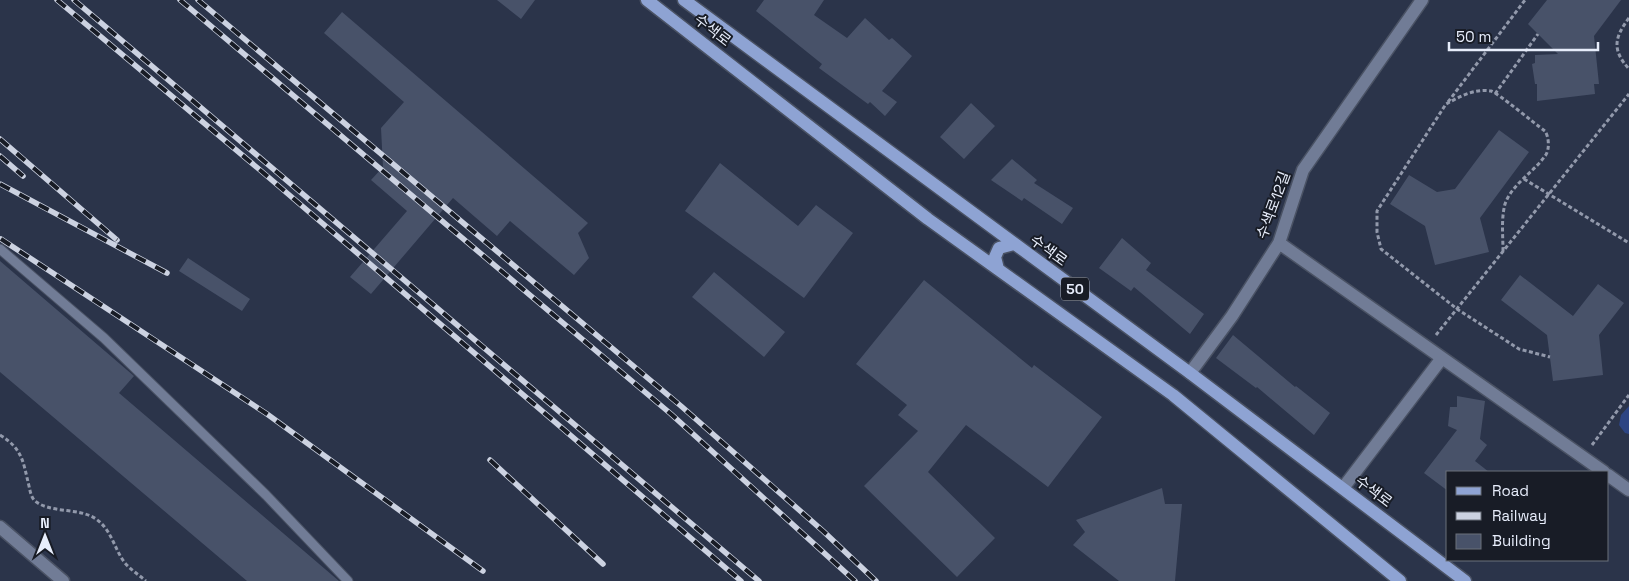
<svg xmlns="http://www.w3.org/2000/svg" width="1629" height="581" font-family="'Space Grotesk','Noto Sans KR',sans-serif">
  <rect width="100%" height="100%" fill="#2b344a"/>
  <!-- green -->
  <path fill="#2d4583" d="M1629 406V434L1625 433 1619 425 1621 415Z"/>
  <!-- building -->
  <path fill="#485269" d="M497 0H535L521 19Z
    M764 0H824L814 15 847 38 865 18 889 40 892 38 912 56 882 91 897 102 885 116 870 102 868 104 819 68 822 64 756 11Z
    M1547 0H1621L1594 36 1599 84H1594L1595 94 1537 101V84H1535L1532 64 1535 63V55L1558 54 1528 24Z
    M342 12 588 223 578 233 589 258 574 275 510 221 497 236 453 198 371 294 350 277 407 211 371 180 383 167 381 128 404 102 324 33Z
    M971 103 995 126 964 159 940 137Z
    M1499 130 1529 152 1480 218 1489 252 1435 265 1425 226 1390 204 1409 175 1437 192 1455 189Z
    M1012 159 1037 180 1034 183 1073 208 1062 224 1024 198 1022 201 991 180Z
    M720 163 798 226 816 205 853 233 804 298 685 211Z
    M1122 238 1151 263 1146 270 1204 314 1190 334 1134 287 1131 291 1099 268Z
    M188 258 250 299 242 311 179 271Z
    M0 261 134 376 119 393 339 581H247L0 372Z
    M714 272 785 332 764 357 692 297Z
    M1520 275 1573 316 1598 284 1624 303 1599 335 1603 375 1553 381 1547 335 1501 300Z
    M924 280 1032 368 1034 365 1102 417 1048 487 966 425 928 472 995 538 957 577 864 486 918 431 898 415 907 405 856 364Z
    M1233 335 1295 387 1296 386 1330 413 1314 435 1257 387 1256 388 1216 358Z
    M1457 396 1485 401 1480 439 1487 445 1475 461 1489 472H1448V491L1424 473 1457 430 1448 426 1450 407H1457Z
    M1162 488 1165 504H1182L1175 581H1119L1073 545 1085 532 1076 520Z"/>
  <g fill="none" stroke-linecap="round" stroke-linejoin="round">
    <!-- lane casing -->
    <g stroke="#4a5264" stroke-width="11">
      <path id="lane" d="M0 249 104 338 266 495 348 581"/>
    </g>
    <!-- street casing -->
    <g stroke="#4a5264" stroke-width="15">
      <path id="street" d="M1279 243 1604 472
        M1190 373 1232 316 1279 243 1303 170 1422 0
        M1608 475 1629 490
        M1343 488 1442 358"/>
    </g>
    <!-- secondary casing -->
    <g stroke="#4a5264" stroke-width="15">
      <path id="secondary" d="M0 527 63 581"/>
    </g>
    <!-- primary casing -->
    <g stroke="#4a5264" stroke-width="15">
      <path id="primary" d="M647 0 928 219 1173 395 1400 581
        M684 0 1190 373 1465 581
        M998 269 995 257 999 248 1014 244"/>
    </g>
    <!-- path -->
    <path stroke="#9299ab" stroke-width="3" stroke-dasharray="4 2.5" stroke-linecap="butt" d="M1629 18C1614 38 1612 50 1629 69
      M1495 94 1538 34
      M1448 102 1525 0
      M1524 179 1629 243
      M1503 251C1503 236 1501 219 1505 204 1512 184 1533 173 1545 156 1550 150 1549 137 1545 131 1535 124 1498 93 1491 91 1475 88 1459 97 1446 104L1377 211V232L1381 249 1457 309 1519 349 1550 357
      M1436 335 1629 94
      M0 435C23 449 23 462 29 486 30 491 31 496 34 500 49 514 79 507 96 519 112 530 114 549 125 563 131 570 139 575 146 581
      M1592 445 1629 395"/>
    <!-- lane -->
    <use href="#lane" stroke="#717c96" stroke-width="9"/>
    <!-- street -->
    <use href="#street" stroke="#717c96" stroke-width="12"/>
    <!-- secondary -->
    <use href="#secondary" stroke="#717c96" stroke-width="12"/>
    <!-- primary -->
    <use href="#primary" stroke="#8ea3d3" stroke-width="12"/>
    <!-- rail casing -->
    <g stroke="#ccd2e1" stroke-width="5.5">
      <path id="rail" d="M57 0 260 170 741 581
        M74 0 759 581
        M180 0 671 414 855 581
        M198 0 681 406 823 531 876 581
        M0 139 117 240
        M0 156 23 176
        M0 184 167 273
        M1 239 267 414 483 571
        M490 460 603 564"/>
    </g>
    <!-- rail -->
    <use href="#rail" stroke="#181c26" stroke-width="4" stroke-dasharray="11" stroke-linecap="butt"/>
  </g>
  <g text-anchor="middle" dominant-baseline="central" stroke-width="4" stroke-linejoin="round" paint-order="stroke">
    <!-- shield labels -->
    <rect fill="#181c26" stroke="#a9aebb" stroke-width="1" x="1061" y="277.5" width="28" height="23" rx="4"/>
    <g font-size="14" font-weight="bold" fill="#e7edfb">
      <text x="1075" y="289">50</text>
    </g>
    <!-- street labels -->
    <g font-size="15" fill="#e7edfb" stroke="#181c26">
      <text transform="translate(713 30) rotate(38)">수색로</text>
      <text transform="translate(1273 205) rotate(-70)">수색로12길</text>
      <text transform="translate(1049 250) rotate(36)">수색로</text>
      <text transform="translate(1374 491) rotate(37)">수색로</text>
    </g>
  </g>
  <!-- legend -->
  <rect x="1446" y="471" width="162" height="90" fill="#181c26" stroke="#6b707b"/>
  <rect x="1456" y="487" width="25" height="8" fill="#8ea3d3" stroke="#6b707b"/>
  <text x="1492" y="496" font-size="15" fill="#e7edfb">Road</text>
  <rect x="1456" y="512" width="25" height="8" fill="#ccd2e1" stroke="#6b707b"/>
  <text x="1492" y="521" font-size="15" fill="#e7edfb">Railway</text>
  <rect x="1456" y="534" width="25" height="15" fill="#485269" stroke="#6b707b"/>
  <text x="1492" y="546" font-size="15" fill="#e7edfb">Building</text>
  <!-- north arrow -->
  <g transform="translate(45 536)" stroke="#181c26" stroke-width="4" paint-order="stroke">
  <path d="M0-4L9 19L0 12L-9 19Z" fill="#e7edfb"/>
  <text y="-8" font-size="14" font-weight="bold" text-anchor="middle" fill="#e7edfb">N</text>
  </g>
  <!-- scale -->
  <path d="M1449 42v8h149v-8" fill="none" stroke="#e7edfb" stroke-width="2.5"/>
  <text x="1456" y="42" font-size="15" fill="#e7edfb" stroke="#181c26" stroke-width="4" paint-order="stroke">50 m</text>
</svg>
